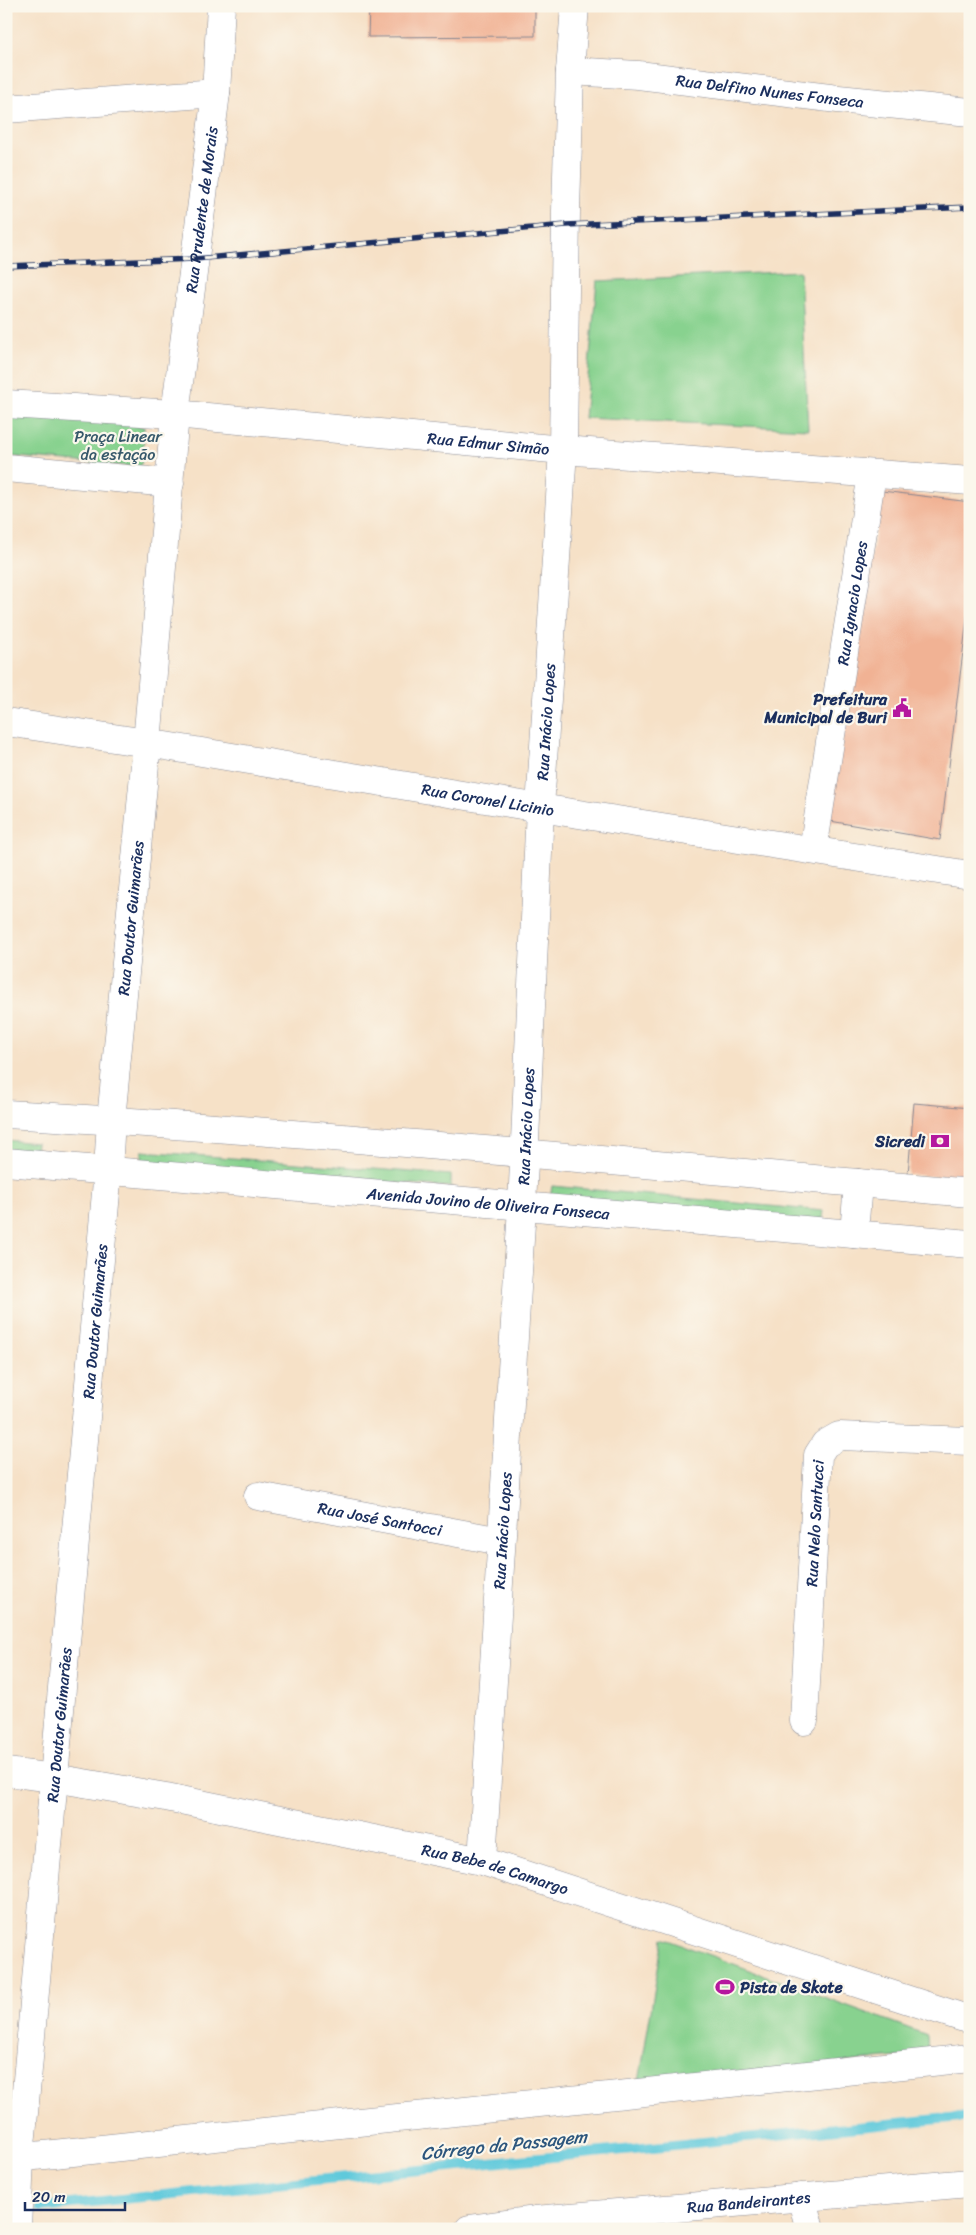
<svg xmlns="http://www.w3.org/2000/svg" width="976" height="2235" font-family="Sriracha,sans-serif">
  <rect width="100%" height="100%" fill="#fbf7ec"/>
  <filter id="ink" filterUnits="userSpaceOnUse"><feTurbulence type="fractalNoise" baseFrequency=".02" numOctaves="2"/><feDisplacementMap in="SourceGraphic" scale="10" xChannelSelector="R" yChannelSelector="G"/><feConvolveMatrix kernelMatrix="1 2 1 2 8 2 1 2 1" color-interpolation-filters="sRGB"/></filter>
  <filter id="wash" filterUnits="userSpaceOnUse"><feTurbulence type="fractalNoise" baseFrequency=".0096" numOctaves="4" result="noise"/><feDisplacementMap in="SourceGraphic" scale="20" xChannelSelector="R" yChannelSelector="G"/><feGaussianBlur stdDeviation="1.12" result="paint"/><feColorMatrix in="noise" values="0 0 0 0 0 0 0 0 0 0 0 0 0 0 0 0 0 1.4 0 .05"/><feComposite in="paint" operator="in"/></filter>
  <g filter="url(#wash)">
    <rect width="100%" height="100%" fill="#f6e1c7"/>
    <!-- green -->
    <path fill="#88d28f" stroke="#528076" d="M800 271 808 429 584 418 597 281Z
      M6 416 123 423 144 427 143 460 139 467 6 456Z
      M6 1140 37 1143 36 1154 6 1152Z
      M142 1151 451 1175V1187L142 1164Z
      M552 1186 824 1211 822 1224 550 1198Z
      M663 1938 927 2035 928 2054 639 2082Z"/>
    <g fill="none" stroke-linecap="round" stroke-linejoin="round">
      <!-- stream -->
      <path stroke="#5fc9db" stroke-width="10" d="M41 2207 970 2116"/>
    </g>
    <g id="blocks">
      <!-- building -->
      <path fill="#f1b294" d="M369 6H535V36L368 37Z
        M882 491 970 502V594L940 840 830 821Z
        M914 1103 970 1108V1180L908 1174Z"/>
    </g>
  </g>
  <g filter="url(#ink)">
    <use href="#blocks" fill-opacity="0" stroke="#888892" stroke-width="1"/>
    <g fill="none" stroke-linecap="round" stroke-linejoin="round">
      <!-- minor casing -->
      <g stroke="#888892" stroke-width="29">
        <g id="minor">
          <path id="s1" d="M575 6 570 71 638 75 838 99 970 112"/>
          <path d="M6 109 216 93"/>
          <path id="s2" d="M6 404 175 414 563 450 970 481"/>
          <path d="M6 468 170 483"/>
          <path id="s3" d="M6 722 147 743 540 808 970 875"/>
          <path id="s4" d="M813 850 872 474"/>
          <path id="s5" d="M258 1496 501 1541"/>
          <path id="s6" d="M804 1721 818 1455 825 1444 839 1436 970 1441"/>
          <path id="s7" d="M6 1772 54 1778 166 1797 482 1861 970 2020"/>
          <path id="s8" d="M482 1861 522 1207 540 808 563 450 566 211 570 71"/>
          <path d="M6 2159 970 2058"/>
          <path d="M801 2197 810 2229"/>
          <path id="s9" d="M17 2229 20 2157 34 2003 108 1170 111 1120 147 743 175 414 216 93 221 6"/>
          <path id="s10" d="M469 2229 535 2220 970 2183"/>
        </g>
      </g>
      <!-- secondary casing -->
      <g stroke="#888892" stroke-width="29">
        <g id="secondary">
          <path d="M6 1114C328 1133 649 1165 970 1193"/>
          <path id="s11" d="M6 1162 970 1244"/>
          <path d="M854 1234 858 1183"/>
        </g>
      </g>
      <!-- minor -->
      <use href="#minor" stroke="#fff" stroke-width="28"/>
      <!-- secondary -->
      <use href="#secondary" stroke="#fff" stroke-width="28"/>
      <!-- rail casing -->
      <g stroke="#1b2f5e" stroke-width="5.5">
        <path id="rail" d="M6 266 195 259 566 225 970 207"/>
      </g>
      <!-- rail -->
      <use href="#rail" stroke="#fbf7ec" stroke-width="4" stroke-dasharray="11" stroke-linecap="butt"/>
    </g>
  </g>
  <!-- icons -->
  <defs>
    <g id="civic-bare" transform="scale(1.5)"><path d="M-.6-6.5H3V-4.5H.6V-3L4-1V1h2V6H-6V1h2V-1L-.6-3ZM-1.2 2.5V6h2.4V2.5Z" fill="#b5179e" stroke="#fbf7ec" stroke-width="2.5" paint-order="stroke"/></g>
    <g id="bank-bare" transform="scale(1.5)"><path d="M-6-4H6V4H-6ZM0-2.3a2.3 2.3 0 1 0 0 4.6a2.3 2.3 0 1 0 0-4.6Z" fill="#b5179e" stroke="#fbf7ec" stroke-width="2.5" paint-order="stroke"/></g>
    <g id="stadium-bare" transform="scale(1.5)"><path d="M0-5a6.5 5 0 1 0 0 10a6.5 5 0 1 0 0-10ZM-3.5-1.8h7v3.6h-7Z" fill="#b5179e" stroke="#fbf7ec" stroke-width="2.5" paint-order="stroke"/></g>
  </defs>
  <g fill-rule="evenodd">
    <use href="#civic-bare" x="902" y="708"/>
    <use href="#bank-bare" x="940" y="1141"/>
    <use href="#stadium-bare" x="725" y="1987"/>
  </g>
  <g text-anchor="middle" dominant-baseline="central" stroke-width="4.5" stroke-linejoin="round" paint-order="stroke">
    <!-- street labels -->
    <g font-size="16" fill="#1b2f5e" stroke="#fbf7ec">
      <text stroke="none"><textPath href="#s1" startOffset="266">Rua Delfino Nunes Fonseca</textPath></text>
      <text stroke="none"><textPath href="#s9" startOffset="2028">Rua Prudente de Morais</textPath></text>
      <text stroke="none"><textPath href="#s2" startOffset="484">Rua Edmur Simão</textPath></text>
      <text stroke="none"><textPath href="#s4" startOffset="250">Rua Ignacio Lopes</textPath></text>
      <text stroke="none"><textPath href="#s8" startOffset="1141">Rua Inácio Lopes</textPath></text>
      <text stroke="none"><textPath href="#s3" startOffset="488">Rua Coronel Licinio</textPath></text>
      <text stroke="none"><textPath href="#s9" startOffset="1316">Rua Doutor Guimarães</textPath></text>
      <text stroke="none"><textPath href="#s8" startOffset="736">Rua Inácio Lopes</textPath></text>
      <text stroke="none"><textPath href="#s11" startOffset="484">Avenida Jovino de Oliveira Fonseca</textPath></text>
      <text stroke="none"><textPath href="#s9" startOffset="911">Rua Doutor Guimarães</textPath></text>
      <text stroke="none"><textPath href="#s5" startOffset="124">Rua José Santocci</textPath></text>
      <text stroke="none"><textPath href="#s6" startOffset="198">Rua Nelo Santucci</textPath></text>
      <text stroke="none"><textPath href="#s8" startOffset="331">Rua Inácio Lopes</textPath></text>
      <text stroke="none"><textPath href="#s9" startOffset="506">Rua Doutor Guimarães</textPath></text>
      <text stroke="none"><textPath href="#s7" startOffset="499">Rua Bebe de Camargo</textPath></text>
      <text stroke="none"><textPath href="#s10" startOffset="281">Rua Bandeirantes</textPath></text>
    </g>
    <!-- park labels -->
    <g font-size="16" fill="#36586a" stroke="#fbf7ec">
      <text x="118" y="436">Praça Linear<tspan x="118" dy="18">da estação</tspan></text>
    </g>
    <!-- poi labels -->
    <g font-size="16" font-weight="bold" fill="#1b2f5e" stroke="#fbf7ec" text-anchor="end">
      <text x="887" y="699">Prefeitura<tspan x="887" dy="18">Municipal de Buri</tspan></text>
      <text x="925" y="1141">Sicredi</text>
      <text x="740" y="1987" text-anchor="start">Pista de Skate</text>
    </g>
    <!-- water labels -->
    <g font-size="18" font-style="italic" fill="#2c567d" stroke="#fbf7ec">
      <text transform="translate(504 2145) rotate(-6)">Córrego da Passagem</text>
    </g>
  </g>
  <!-- margin -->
  <rect width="976" height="2235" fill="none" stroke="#fbf7ec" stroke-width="25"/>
  <!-- scale -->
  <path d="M25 2202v8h100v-8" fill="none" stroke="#1b2f5e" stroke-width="2.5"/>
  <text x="32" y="2202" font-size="15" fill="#1b2f5e" stroke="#fbf7ec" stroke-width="4" paint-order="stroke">20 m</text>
</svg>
